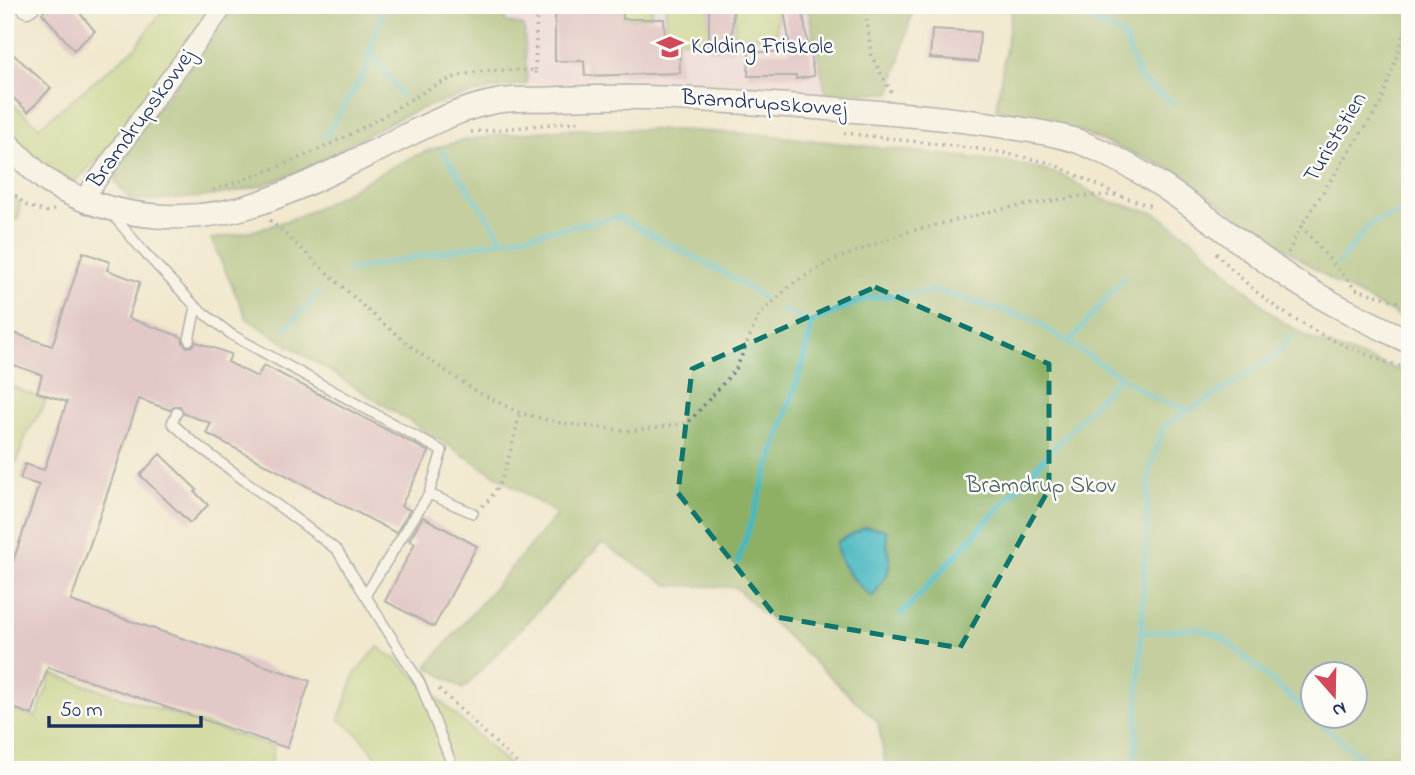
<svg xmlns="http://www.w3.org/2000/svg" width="1415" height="775" font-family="'Indie Flower',sans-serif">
  <rect width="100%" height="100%" fill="#fdfcf7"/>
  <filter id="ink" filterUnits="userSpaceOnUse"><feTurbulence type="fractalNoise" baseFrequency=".0143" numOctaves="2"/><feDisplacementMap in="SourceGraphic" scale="14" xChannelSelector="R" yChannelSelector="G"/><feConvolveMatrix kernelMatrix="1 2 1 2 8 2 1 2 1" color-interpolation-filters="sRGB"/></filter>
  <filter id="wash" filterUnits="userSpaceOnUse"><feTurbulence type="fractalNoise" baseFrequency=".00686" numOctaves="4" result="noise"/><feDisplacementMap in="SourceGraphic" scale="28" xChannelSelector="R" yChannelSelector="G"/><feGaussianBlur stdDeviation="1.57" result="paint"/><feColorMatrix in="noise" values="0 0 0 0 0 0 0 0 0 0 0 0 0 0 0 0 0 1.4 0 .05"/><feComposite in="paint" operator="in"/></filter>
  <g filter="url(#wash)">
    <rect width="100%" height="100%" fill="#f1e8ce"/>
    <!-- built -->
    <path fill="#eed0e8" d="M507 5H807L826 93 650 83 527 84 526 68 505 22Z"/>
    <!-- green -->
    <path fill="#b3cd73" stroke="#677e68" stroke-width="2" d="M167 5H220L100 157 75 181C47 173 26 149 5 129V97L39 127 134 49Z
      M623 5H652L651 16 623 19Z
      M666 5H709V40H665Z
      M736 5H778L776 38 734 35Z
      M5 191 20 202 18 220 5 218Z
      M5 384 46 400 42 410 27 433 17 462 5 467Z
      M378 647 397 660 514 770H388L358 734 339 719 355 674Z
      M52 674 274 747 270 770H5V708L36 717Z"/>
    <!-- forest -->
    <path fill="#8eb065" stroke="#547062" stroke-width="2" fill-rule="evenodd" d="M236 5H507L505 22 524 26 527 84C480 90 435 100 393 121 361 137 331 158 298 172 240 197 192 200 130 200L116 183 118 162 146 122 219 30Z
      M807 5H914L891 93H826Z
      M983 5H1410V322L1334 282 1169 168 1078 131 996 109 1012 10Z
      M569 129 677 130 758 134 1016 163 1062 175 1105 200 1155 213 1195 241 1275 317 1311 339 1410 374V770H886L878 722 735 587 668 585 602 543 463 689 427 666 557 514 247 319 211 239C250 233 287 224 323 205 362 184 399 159 442 146 482 134 528 133 569 129ZM1314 674H1356V716H1314Z"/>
    <!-- water -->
    <path fill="#48b8bf" stroke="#32748e" stroke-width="2" d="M865 527 883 529 887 532C885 552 896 565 882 582 878 588 877 592 872 597 857 584 835 563 837 542Z"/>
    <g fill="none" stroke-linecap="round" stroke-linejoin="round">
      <!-- stream -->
      <path stroke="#48b8bf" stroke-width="6" d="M1089 5 1095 22 1124 36 1140 79 1175 104
        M370 49 401 95
        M326 136 367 69 370 49 385 5
        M443 152 504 241
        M1339 263 1370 224 1410 209
        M347 271 618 217 724 273 762 297
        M780 309 812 322
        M285 329 319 293
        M1069 343 1124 277
        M738 562 804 359 812 322 867 298 937 291 1032 319 1155 399 1189 410
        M902 614 1120 376
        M1141 633 1199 628 1224 639 1368 764 1370 770
        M1135 770 1149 474 1164 425 1220 392 1279 353 1290 336"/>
    </g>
    <g id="blocks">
      <!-- building -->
      <path fill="#d2a3c0" d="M51 5H73L95 31 74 50 42 13Z
        M555 5H623V19H664L665 40H679L680 73 585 76 584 61H555Z
        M709 5H733L732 51H709Z
        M783 5H801L814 76 796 79V76H748L749 52H791Z
        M932 29 980 32 978 62 930 58Z
        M5 47 51 88 28 112 5 90Z
        M83 252 110 262 107 270 140 282 128 318 182 337 183 343 187 347 192 346 196 342 231 354 228 362 257 377 264 365 429 452 401 506 410 510 396 533 206 433 211 423 184 414 180 406H174L170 410 139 399 71 601 310 681 287 748 48 667 32 715 5 705V585L39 485 20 479 25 464 44 470 67 402 37 392 42 375 5 362V330L52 346Z
        M160 454 197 490 195 492 208 505 190 523 140 475Z
        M423 517 477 546 434 627 385 601 415 543 409 540Z"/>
    </g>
  </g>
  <g filter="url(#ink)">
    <use href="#blocks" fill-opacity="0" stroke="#667085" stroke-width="2"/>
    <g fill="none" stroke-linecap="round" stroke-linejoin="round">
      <!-- service casing -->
      <g stroke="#667085" stroke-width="12">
        <path id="service" d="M112 214 143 251 196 307 189 340
          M196 307 232 335 442 451 429 494
          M177 412 172 423 192 441 337 550 420 683 454 770
          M366 594 429 494 473 513"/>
      </g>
      <!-- minor casing -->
      <g stroke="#667085" stroke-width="21">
        <path id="minor" d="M25 5 27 8 31 5
          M83 200 153 101 225 5"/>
      </g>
      <!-- tertiary casing -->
      <g stroke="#667085" stroke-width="26">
        <path id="tertiary" d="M5 142C20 156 34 172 50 183 113 221 194 226 262 202 303 188 341 167 380 149 415 131 460 107 499 101 516 98 535 100 552 99 651 93 749 103 847 110 905 114 963 119 1021 129 1040 132 1061 135 1080 142 1153 171 1214 224 1277 269 1317 298 1365 320 1410 342"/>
      </g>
      <!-- path -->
      <path stroke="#667085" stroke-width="3.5" stroke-dasharray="2 5" stroke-linecap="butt" d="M865 5 871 55 891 92
        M535 70 537 5
        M471 132 582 121
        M844 133 994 151 1051 163 1118 195 1151 206
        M5 186 26 205 45 212 54 210
        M213 190C270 172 328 148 380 118 407 103 438 79 471 73 491 69 514 71 535 70V77
        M270 220 372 314 419 353 476 391 520 413 560 423 630 431 688 423 736 369 759 315 792 284 829 262 904 233 997 210 1081 196 1116 195
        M1301 226 1355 289 1410 305
        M1216 253C1231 268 1246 284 1264 298 1303 329 1361 356 1410 369
        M1288 253 1301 226 1381 103 1410 16
        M482 506C505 490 513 439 520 413
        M439 689 524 770"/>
      <!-- service -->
      <use href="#service" stroke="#fff" stroke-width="9"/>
      <!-- minor -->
      <use href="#minor" stroke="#fff" stroke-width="18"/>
      <!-- tertiary -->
      <use href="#tertiary" stroke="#fff" stroke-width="23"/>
    </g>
  </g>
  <!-- marked area -->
  <path d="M0 0H1415V775H0ZM875 287 1049 364V489L960 648 776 617 678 493 692 369Z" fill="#f1e8ce" fill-opacity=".55" fill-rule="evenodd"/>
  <path fill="none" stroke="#0f766e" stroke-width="5" stroke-dasharray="14 9" stroke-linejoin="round" d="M875 287 1049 364V489L960 648 776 617 678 493 692 369Z"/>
  <!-- icons -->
  <defs>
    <g id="school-bare" transform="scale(2.1)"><path d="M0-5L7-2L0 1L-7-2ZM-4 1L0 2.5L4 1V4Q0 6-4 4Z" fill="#d1495b" stroke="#fdfcf7" stroke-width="2.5" paint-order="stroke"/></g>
  </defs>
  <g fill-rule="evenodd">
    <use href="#school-bare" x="670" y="47"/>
  </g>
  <g text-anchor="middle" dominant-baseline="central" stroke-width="5" stroke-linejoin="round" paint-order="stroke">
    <!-- poi labels -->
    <g font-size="23" fill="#1b2f5e" stroke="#fdfcf7" text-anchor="start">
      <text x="691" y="47">Kolding Friskole</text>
    </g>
    <!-- street labels -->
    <g font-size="23" fill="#1b2f5e" stroke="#fdfcf7">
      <text transform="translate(764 104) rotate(4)">Bramdrupskovvej</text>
      <text transform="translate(142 119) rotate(-54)">Bramdrupskovvej</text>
      <text transform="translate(1336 138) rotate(-59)">Turiststien</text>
    </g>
    <!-- park labels -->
    <g font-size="23" fill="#495e64" stroke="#fdfcf7">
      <text x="1041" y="486">Bramdrup Skov</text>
    </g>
  </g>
  <!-- margin -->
  <rect width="1415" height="775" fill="none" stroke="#fdfcf7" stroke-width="28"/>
  <!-- north arrow -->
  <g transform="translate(1334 695) rotate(160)"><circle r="33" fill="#fdfcf7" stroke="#a3aaba" stroke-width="2"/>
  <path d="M0-5L12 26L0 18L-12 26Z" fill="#d1495b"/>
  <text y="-10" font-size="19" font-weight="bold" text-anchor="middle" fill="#1b2f5e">N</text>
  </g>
  <!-- scale -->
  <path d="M49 716v10h152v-10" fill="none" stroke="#1b2f5e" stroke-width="3.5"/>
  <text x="60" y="716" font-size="21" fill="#1b2f5e" stroke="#fdfcf7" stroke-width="5" paint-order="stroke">50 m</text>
</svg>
